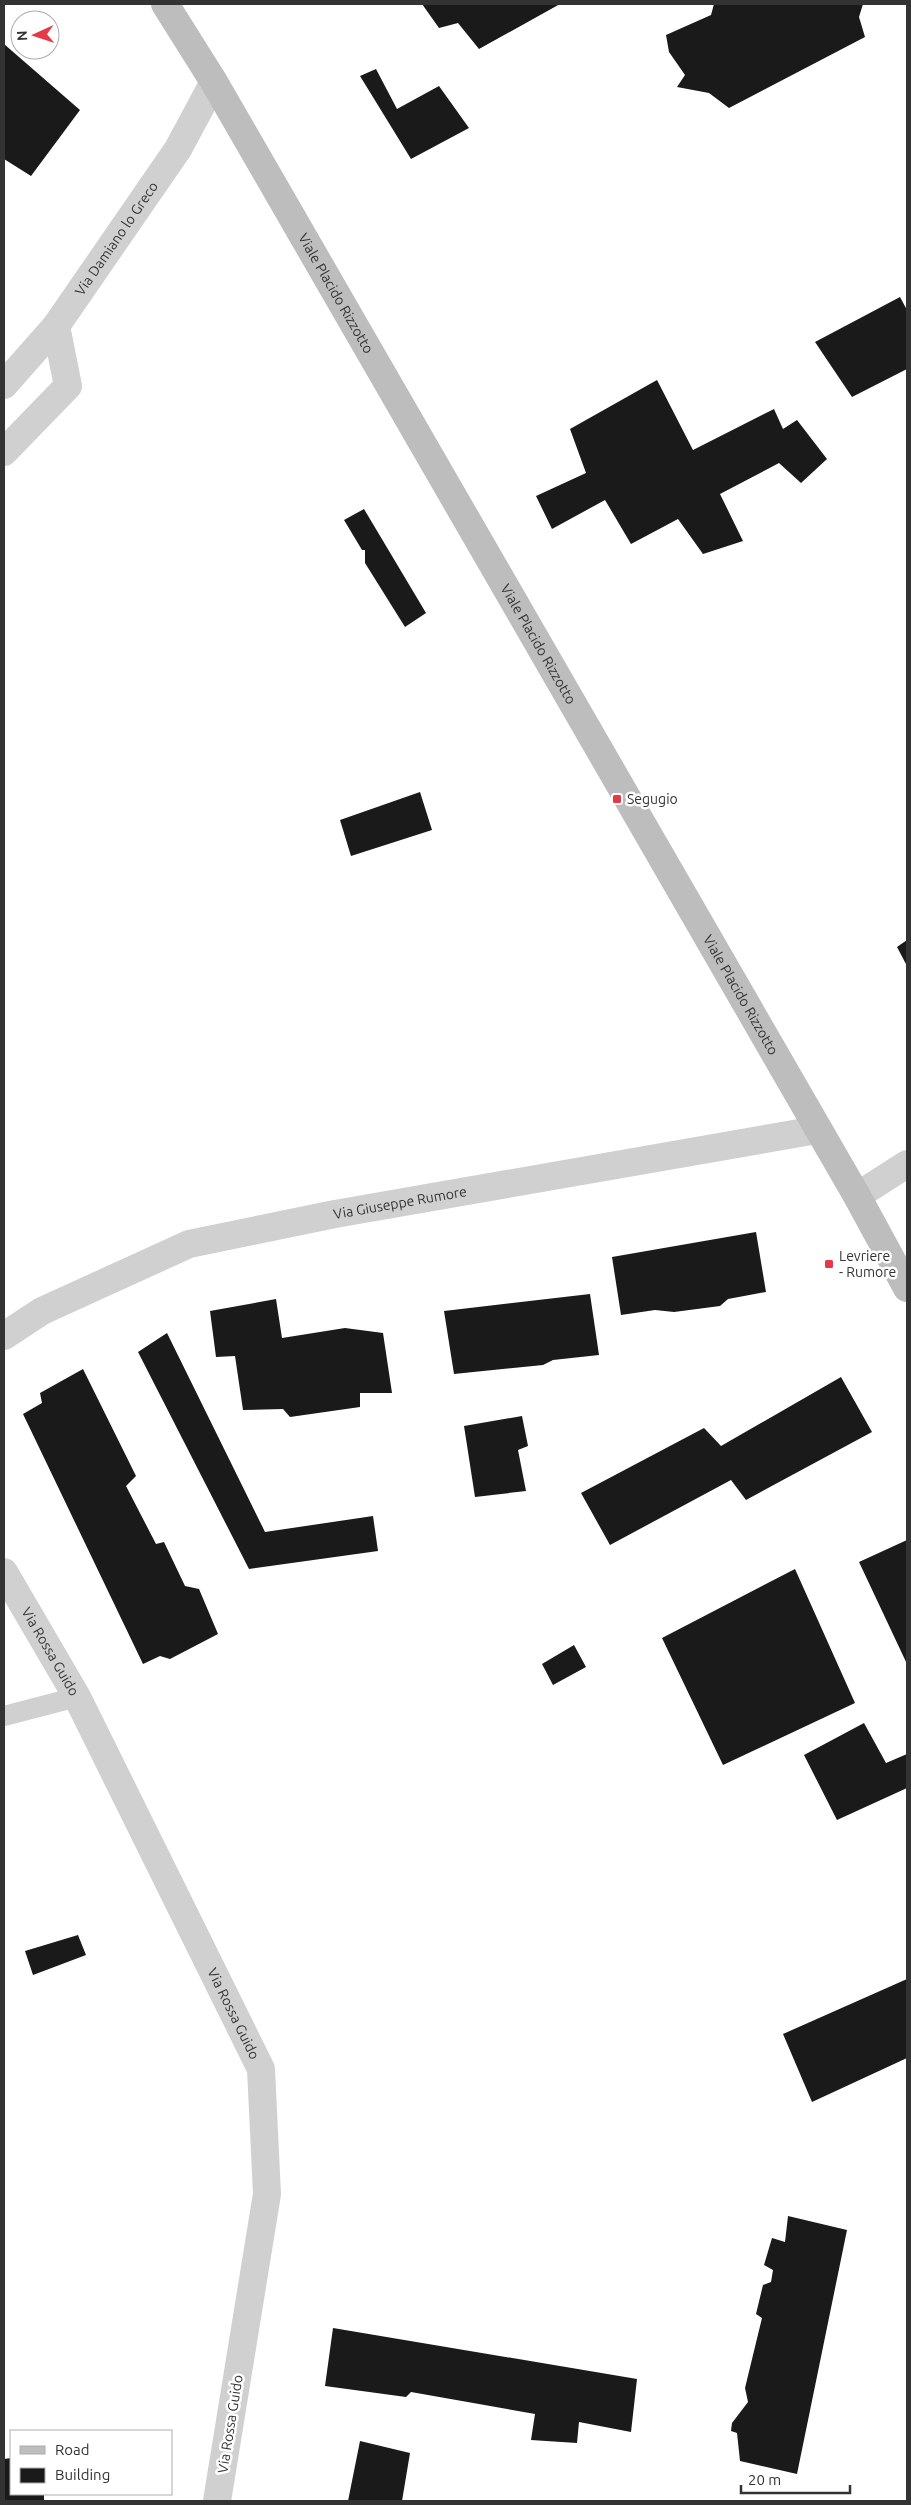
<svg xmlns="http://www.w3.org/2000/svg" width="911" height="2505" font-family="Ubuntu,sans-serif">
  <rect width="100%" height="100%" fill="#fff"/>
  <!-- building -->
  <path fill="#1a1a1a" d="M422 4H560L479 49 458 23 439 28Z
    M714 4H863L859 17 865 37 729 108 709 93 677 87 685 75 669 52 666 35 711 15Z
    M4 44 80 110 31 176 4 159Z
    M376 69 397 109 439 86 469 128 411 159 360 76Z
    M900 297 907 310V369L852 397 815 342Z
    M657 380 693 450 774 409 783 429 797 420 827 459 801 483 779 463 720 494 743 541 703 554 678 519 631 544 605 500 552 529 536 496 586 473 570 429Z
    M364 509 426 613 405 627 365 563V550H362L344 520Z
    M420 792 432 830 351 856 340 820Z
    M907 940V966L897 947Z
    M756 1232 766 1292 728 1299 720 1306 674 1312 655 1310 621 1315 612 1257Z
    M590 1294 599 1355 553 1360 543 1365 454 1374 444 1311Z
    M276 1299 282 1338 345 1328 383 1333 392 1393H360V1407L290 1417 283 1409 243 1410 235 1356 216 1357 210 1311Z
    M167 1333 265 1532 373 1516 378 1551 249 1569 138 1352Z
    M83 1369 136 1476 126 1486 156 1544 164 1542 185 1586 199 1589 218 1634 170 1659 160 1656 143 1664 23 1414 42 1403 40 1393Z
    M841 1377 872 1432 746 1500 731 1480 610 1545 581 1493 704 1428 721 1446Z
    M522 1416 528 1446 518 1450 526 1491 475 1497 464 1426Z
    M907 1540V1664L859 1562Z
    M795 1569 855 1703 723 1765 662 1638Z
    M574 1645 586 1667 553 1685 542 1664Z
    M864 1723 886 1763 907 1754V1788L837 1820 804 1755Z
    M78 1935 86 1955 33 1975 25 1951Z
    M907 1979V2058L812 2102 783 2034Z
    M788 2216 847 2230 797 2474 740 2461 737 2433 731 2431 732 2423 748 2402 745 2388 762 2318 756 2314 763 2285 771 2282 773 2270 764 2265 772 2238 785 2242Z
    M333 2328 637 2379 631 2432 579 2422 577 2443 531 2440 535 2414 411 2392 406 2397 325 2386Z
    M360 2441 410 2453 402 2501H348Z
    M11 2458V2494H44V2501H4V2459Z"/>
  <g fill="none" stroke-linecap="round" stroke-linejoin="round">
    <!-- lane -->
    <path stroke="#d0d0d0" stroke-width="20" d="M4 1716 77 1697"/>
    <!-- street -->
    <g stroke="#d0d0d0" stroke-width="28">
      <path id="s1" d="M4 385 56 326 178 149 214 82"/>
      <path d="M4 452 68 386 56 326"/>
      <path d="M857 1196 907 1164"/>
      <path id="s2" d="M4 1336 42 1311 189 1244 335 1214 817 1130"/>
      <path id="s3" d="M4 1572 77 1697 261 2069 267 2194 217 2501"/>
    </g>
    <!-- secondary -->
    <path stroke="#bdbdbd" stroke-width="28" id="s4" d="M165 4 214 82 857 1196 907 1288"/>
  </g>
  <!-- markers -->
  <g fill="#e63946" stroke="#fff" stroke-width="2">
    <rect x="612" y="794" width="10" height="10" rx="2.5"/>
    <rect x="824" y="1259" width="10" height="10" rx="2.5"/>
  </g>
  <g text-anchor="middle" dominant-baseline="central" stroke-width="5" stroke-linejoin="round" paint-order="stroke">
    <!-- street labels -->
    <g font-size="14" fill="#333" stroke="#fff">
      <text stroke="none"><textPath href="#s1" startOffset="185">Via Damiano lo Greco</textPath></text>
      <text stroke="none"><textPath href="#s4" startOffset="336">Viale Placido Rizzotto</textPath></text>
      <text stroke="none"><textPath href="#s4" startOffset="741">Viale Placido Rizzotto</textPath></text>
      <text stroke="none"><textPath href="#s4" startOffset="1146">Viale Placido Rizzotto</textPath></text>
      <text stroke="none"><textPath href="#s2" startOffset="422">Via Giuseppe Rumore</textPath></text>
      <text stroke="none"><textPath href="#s3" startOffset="92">Via Rossa Guido</textPath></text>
      <text stroke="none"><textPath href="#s3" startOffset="498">Via Rossa Guido</textPath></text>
      <text transform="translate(230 2424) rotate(-81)">Via Rossa Guido</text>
    </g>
    <!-- poi labels -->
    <g font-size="14" fill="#333" stroke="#fff" text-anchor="start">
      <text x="627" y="799">Segugio</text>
      <text x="839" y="1256">Levriere<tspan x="839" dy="16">- Rumore</tspan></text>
    </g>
  </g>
  <!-- border -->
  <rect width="911" height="2505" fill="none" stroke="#333333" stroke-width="10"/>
  <!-- legend -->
  <rect x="10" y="2430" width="162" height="65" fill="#ffffff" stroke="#adadad"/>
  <rect x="20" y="2446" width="25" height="8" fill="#bdbdbd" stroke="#adadad"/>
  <text x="55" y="2455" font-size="15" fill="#333333">Road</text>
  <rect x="20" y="2468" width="25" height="15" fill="#1a1a1a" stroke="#adadad"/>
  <text x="55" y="2480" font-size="15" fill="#333333">Building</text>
  <!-- north arrow -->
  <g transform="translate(35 35) rotate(267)"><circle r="24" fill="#ffffff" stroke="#adadad"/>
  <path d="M0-4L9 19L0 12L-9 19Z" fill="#e63946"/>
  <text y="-8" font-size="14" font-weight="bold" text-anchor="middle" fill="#333333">N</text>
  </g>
  <!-- scale -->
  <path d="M741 2485v8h109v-8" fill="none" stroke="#333333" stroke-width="2.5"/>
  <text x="748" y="2485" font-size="15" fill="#333333" stroke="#ffffff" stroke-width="4" paint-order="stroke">20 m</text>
</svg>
